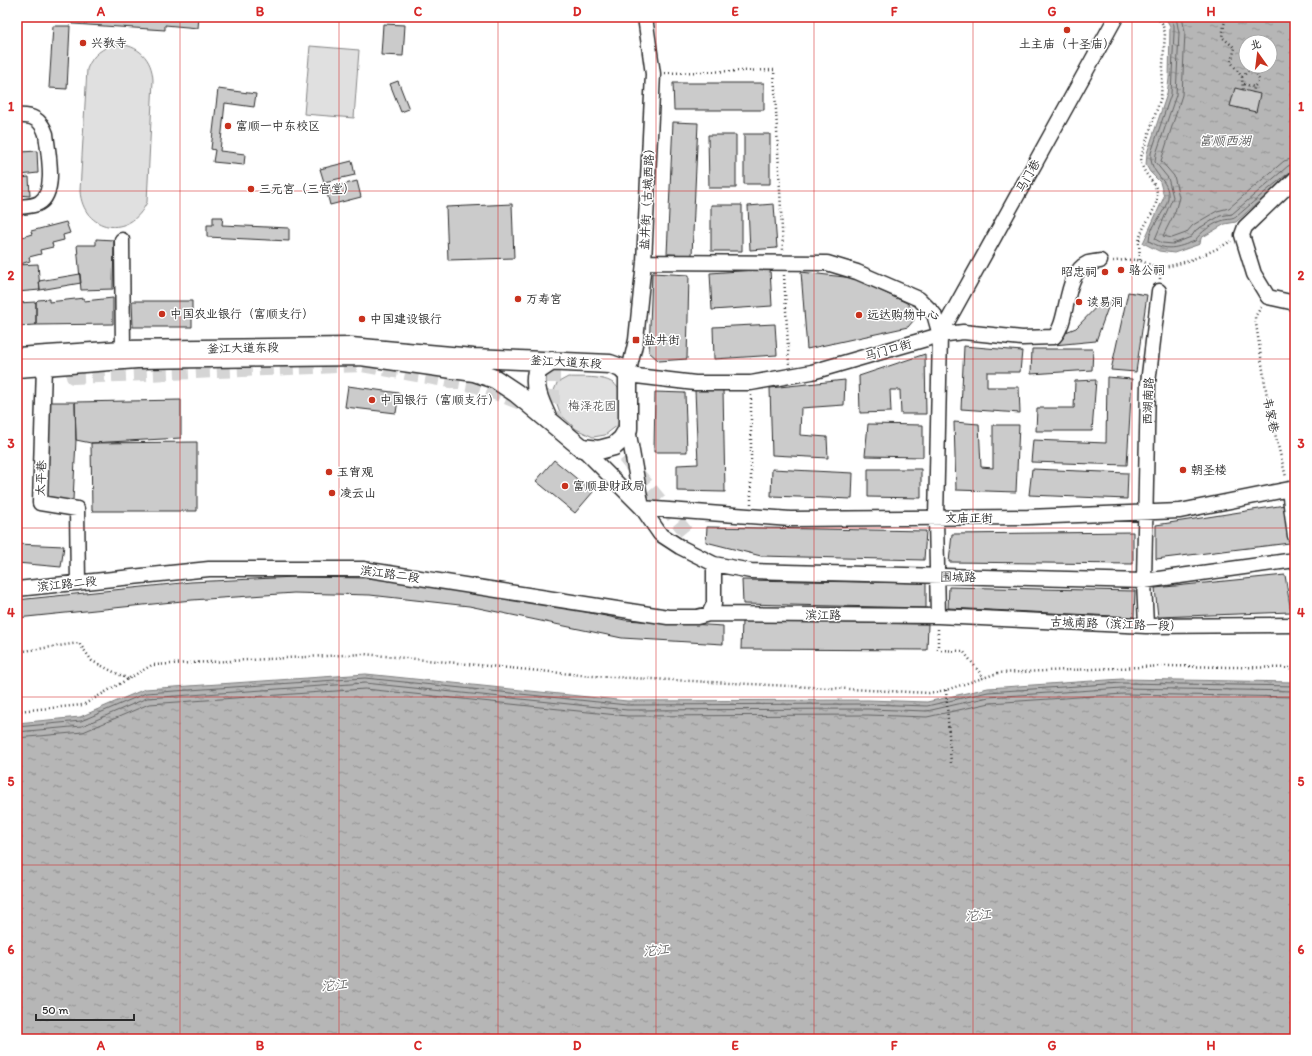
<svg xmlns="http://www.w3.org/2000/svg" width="1312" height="1056" font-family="Itim,'LXGW WenKai TC',sans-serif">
  <defs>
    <pattern id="water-ripples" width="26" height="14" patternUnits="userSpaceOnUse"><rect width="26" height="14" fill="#b6b6b6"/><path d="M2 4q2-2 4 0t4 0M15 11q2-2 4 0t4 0" fill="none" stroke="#949494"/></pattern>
  </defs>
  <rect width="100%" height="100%" fill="#fff"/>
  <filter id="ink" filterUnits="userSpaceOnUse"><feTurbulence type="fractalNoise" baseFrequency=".025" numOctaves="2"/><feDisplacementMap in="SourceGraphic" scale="8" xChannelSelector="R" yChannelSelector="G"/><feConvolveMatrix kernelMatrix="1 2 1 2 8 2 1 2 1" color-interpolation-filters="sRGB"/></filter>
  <g filter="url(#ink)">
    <!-- park -->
    <path fill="#e0e0e0" stroke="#868686" d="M117 44C138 45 152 58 153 80L147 202C130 240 83 232 80 191L87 69C93 54 102 48 117 44Z
      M310 46 359 50 354 118 304 114Z
      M568 377C585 378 619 373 621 397 622 406 619 416 618 425L605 435 593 437 576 429 561 415 553 393 557 383Z"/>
    <!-- water -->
    <path fill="url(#water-ripples)" stroke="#7e7e7e" fill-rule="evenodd" d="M1165 17H1295V172L1283 184 1256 204 1236 222 1225 224 1201 238 1200 244 1174 253 1159 251 1143 243 1164 197 1160 182 1150 172 1146 165 1147 153 1167 94 1169 79 1170 26ZM1246 42H1270V66H1246Z
      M366 674 627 701 868 700 927 702 988 688 1122 679 1295 682V1039H17V723L80 717 145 689Z"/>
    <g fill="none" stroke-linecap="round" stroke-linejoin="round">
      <!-- shore -->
      <path stroke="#636363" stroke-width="1" d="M1170 17 1174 25V33L1171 94 1151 153C1149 176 1170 178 1168 198 1166 213 1149 226 1149 241 1167 252 1176 248 1195 241 1200 232 1214 223 1224 220 1228 219 1232 220 1236 217 1244 210 1290 170 1295 169
        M1176 17 1179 33 1176 95 1156 154 1155 162 1168 178 1173 197 1155 239 1162 243 1173 244 1191 237 1196 230 1220 216 1232 214 1288 166 1295 164
        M1182 17 1185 32 1182 95 1161 161 1174 176 1179 197 1175 212 1163 236 1172 238 1186 233 1193 225 1217 211 1229 208 1284 161 1295 158
        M17 727 81 721 146 693 365 678 627 705 868 704 927 706 988 692 1122 683 1295 686
        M17 732 82 726 147 698 365 683 627 710 868 709 927 711 989 697 1122 688 1295 691
        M17 738 83 732 149 704 365 689 627 716 868 715 927 717 990 703 1123 694 1295 697"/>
    </g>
    <!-- building -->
    <path fill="#cbcbcb" stroke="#2b2b2b" d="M73 17H199L198 28 165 25V30L73 24Z
      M383 24 405 25 403 56 381 55Z
      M53 26H70L67 89 49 88Z
      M17 45H19L20 68H17Z
      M398 81 409 109 401 112 390 84Z
      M673 83H764V110H674Z
      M1235 88 1260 94 1256 112 1230 106Z
      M218 89 256 94 254 107 225 103 220 151 245 154 244 165 213 162 215 150 211 149Z
      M673 122 698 123 692 255 667 254Z
      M744 134H770V184H744Z
      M708 135H736V188H709Z
      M17 143H18L19 156H17Z
      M37 151 38 173 20 175V178L29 177 30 196 17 195V163L22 162 21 152Z
      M352 161 355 175 324 182 320 169Z
      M357 181 361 197 330 205 326 189Z
      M512 204 514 258 448 260 446 207Z
      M774 204 777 248 750 250 748 206Z
      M711 205H742V251H711Z
      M213 217H223L222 225 289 228V241L207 237V225H213Z
      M66 222 70 233 63 235 64 240 52 243 53 247 40 250 41 254 29 257 30 261 17 265V243L20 242 19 238 32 234 31 231Z
      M96 239 114 240 113 289 81 290 77 245H96Z
      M38 264 40 290 17 292V265Z
      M770 269 772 306 712 310 710 273Z
      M801 272 853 278 907 303 913 310 914 320 908 327 807 349Z
      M652 273 689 275 687 359 659 361 649 352Z
      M80 274 81 283 40 290 39 281Z
      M1128 292 1147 295 1136 372 1111 370Z
      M84 298V301L113 298V324L36 325V302L38 300 49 299V302Z
      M17 300V303L36 302V325L17 326Z
      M132 301H192V327H133Z
      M1102 301 1110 302 1096 341 1054 345 1058 335 1076 328Z
      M775 324 777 355 714 359 713 327Z
      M964 346 1022 351 1020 372H987V387H1019L1020 413 961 409Z
      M1032 349H1093L1092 370 1031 374Z
      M925 354 926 414H901L900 390H890L891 412 860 413 859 376Z
      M1107 377 1132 379 1127 465 1031 462 1033 440 1106 443Z
      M845 380 844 405 801 408 800 435 827 437 828 458 772 455 770 388Z
      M1096 380 1092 431H1036L1037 408H1074L1075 381Z
      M348 386 399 393 396 413 345 407Z
      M723 389 725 492 677 491V465L698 464 695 390Z
      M655 392 685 393 687 452H654Z
      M181 400V438L91 443 76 440 75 402Z
      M50 402H75L76 440 73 500 47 499Z
      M954 422 979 424 981 467 993 468V425H1019L1016 492 956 490Z
      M868 424 923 425V457L865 456Z
      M197 442V511H92L91 443Z
      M554 460 593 492 575 513 536 481Z
      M772 469 853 473 852 499 771 496Z
      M868 469H921V498L868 497Z
      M1032 469 1128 473 1127 499 1029 495Z
      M1285 505 1290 543 1156 559V525Z
      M707 527 926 531 924 560 761 556 706 542Z
      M1133 532V564L949 562 952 534Z
      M17 544 64 546 61 567 17 563Z
      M1285 575 1291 612 1158 617 1155 588Z
      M295 577 371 578 475 589 625 620 723 626V644L622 638 469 606 370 595 294 593 192 600 17 618V600L191 582Z
      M742 580 926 583V608L743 604Z
      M949 587 1135 591 1134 617 948 608Z
      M742 621 928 624 927 650 741 649Z"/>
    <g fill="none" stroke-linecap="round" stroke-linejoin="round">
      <!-- minor-tunnel -->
      <path stroke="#d5d5d5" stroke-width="14" stroke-dasharray="14 7" stroke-linecap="butt" d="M71 353 73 377 361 365 477 386 523 404
        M553 369V416L561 422
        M611 441 686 532"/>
      <!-- minor casing -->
      <g stroke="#2b2b2b" stroke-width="17">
        <path id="minor" d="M645 17 653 74 644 262 636 340 628 375 695 383H751L812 372 940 335 963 332 1022 338 1054 337C1070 320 1063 274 1088 263 1091 262 1096 262 1100 261
          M17 116C32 115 41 119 46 134 48 152 57 193 39 203 32 207 24 206 17 207
          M1295 179 1245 227 1242 235 1254 274 1268 297 1295 303
          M122 240 123 350
          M644 262 827 263 857 272 919 299 934 314 940 335 936 518 938 616
          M940 335 1116 17
          M44 366 40 503 77 509 78 583
          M628 429 642 508
          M582 448 642 508 660 534 680 547 714 564 751 571 1144 581 1295 560
          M1289 490 1295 536
          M642 508 790 519 1028 517 1180 511 1295 488
          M17 589 209 569H363L668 617H697L709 614 714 604V564
          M709 614 938 616 1146 626 1295 625
          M1146 626 1144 581 1148 383 1159 291"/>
      </g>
      <!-- major casing -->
      <g stroke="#2b2b2b" stroke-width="21">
        <path id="major" d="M17 357 123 350 351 347 473 358 610 364 621 368 628 375V429L622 439 614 446 599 450 582 448 516 393 495 379 474 372 361 356 137 359 17 368
          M547 417C540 402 533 388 537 371L552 361"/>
      </g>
      <!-- path -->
      <path stroke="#2b2b2b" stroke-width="2.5" stroke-dasharray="1 3" stroke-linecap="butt" d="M1221 17 1225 20 1222 37 1235 48 1231 62 1242 77 1243 90
        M665 73 774 70 783 250
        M1242 77 1249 70 1257 73 1259 81 1254 87 1253 93
        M1244 84 1254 87
        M1140 260C1140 254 1139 248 1139 242 1141 225 1157 212 1157 196 1158 180 1141 177 1141 157L1161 97 1165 33 1162 23 1156 17
        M1113 261C1120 261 1134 258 1141 261 1148 263 1152 267 1161 267 1180 266 1215 251 1231 241
        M784 275 789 364
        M1160 279 1161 267
        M1261 307 1255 317 1269 410 1286 477
        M751 504V395
        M938 629V650L963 651 984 678
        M17 652 79 643 92 661 128 679
        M946 690 951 764
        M17 711 83 705 152 665 364 654 592 676 929 693 946 690 998 673 1166 666 1295 668"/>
      <!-- minor -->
      <use href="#minor" stroke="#fff" stroke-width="14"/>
      <!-- major -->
      <use href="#major" stroke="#fff" stroke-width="18"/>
    </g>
  </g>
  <!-- grid -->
  <path fill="none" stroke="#d62828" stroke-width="1" stroke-opacity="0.55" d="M180 17V1039M339 17V1039M498 17V1039M656 17V1039M814 17V1039M973 17V1039M1132 17V1039M17 191H1295M17 359H1295M17 528H1295M17 697H1295M17 865H1295"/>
  <!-- markers -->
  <g fill="#c8321e" stroke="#fff" stroke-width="1.5">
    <circle cx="1067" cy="30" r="4"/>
    <circle cx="83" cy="43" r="4"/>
    <circle cx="228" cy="126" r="4"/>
    <circle cx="251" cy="189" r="4"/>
    <circle cx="1121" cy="270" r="4"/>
    <circle cx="1105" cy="272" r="4"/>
    <circle cx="518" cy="299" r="4"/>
    <circle cx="1079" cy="302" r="4"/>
    <circle cx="162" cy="314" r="4"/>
    <circle cx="859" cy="315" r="4"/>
    <circle cx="362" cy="319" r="4"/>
    <rect x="632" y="336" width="8" height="8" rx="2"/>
    <circle cx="372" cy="400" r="4"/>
    <circle cx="1183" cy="470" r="4"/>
    <circle cx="329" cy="472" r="4"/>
    <circle cx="565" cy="486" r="4"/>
    <circle cx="332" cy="493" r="4"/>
  </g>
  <g text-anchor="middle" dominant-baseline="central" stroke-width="3" stroke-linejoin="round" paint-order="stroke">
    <!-- poi labels -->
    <g font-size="12" fill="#2b2b2b" stroke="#fff" text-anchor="start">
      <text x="91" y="43">兴教寺</text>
      <text x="1067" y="44" text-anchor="middle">土主庙（十圣庙）</text>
      <text x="236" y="126">富顺一中东校区</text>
      <text x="259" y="189">三元宫（三官堂）</text>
      <text x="1129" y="270">骆公祠</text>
      <text x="1097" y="272" text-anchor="end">昭忠祠</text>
      <text x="526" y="299">万寿宫</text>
      <text x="1087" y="302">读易洞</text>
      <text x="170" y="314">中国农业银行（富顺支行）</text>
      <text x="867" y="315">远达购物中心</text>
      <text x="370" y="319">中国建设银行</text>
      <text x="644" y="340">盐井街</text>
      <text x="380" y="400">中国银行（富顺支行）</text>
      <text x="1191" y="470">朝圣楼</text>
      <text x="337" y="472">玉宵观</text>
      <text x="573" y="486">富顺县财政局</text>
      <text x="340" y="493">凌云山</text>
    </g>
    <!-- street labels -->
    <g font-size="12" fill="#2b2b2b" stroke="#fff">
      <text transform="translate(1028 176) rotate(-61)">马门巷</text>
      <text transform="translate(647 196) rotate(-87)">盐井街（古城西路）</text>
      <text transform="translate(243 348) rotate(-1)">釜江大道东段</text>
      <text transform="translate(888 350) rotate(-16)">马门口街</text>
      <text transform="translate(566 362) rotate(3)">釜江大道东段</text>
      <text transform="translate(1148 401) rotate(-88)">西湖南路</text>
      <text transform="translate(1271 415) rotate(78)">韦家巷</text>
      <text transform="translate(41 478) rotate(-88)">太平巷</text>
      <text x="969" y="518">文庙正街</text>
      <text transform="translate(390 574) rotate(8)">滨江路二段</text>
      <text transform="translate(958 577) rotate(1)">围城路</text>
      <text transform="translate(67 584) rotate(-6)">滨江路二段</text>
      <text transform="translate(823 615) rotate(1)">滨江路</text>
      <text transform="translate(1116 624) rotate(2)">古城南路（滨江路一段）</text>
    </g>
    <!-- park labels -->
    <g font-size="12" fill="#585858" stroke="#fff">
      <text x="592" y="406">梅泽花园</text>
    </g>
    <!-- water labels -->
    <g font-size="13" font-style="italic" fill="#5c5c5c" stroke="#fff">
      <text x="1225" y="140">富顺西湖</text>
      <text transform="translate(978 915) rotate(-6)">沱江</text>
      <text transform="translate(656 950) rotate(-6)">沱江</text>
      <text transform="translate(334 985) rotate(-6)">沱江</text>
    </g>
  </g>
  <!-- margin -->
  <rect width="1312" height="1056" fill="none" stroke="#fff" stroke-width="44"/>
  <!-- north arrow -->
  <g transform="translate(1258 54) rotate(346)"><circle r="19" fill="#ffffff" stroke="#aaaaaa"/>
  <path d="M0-3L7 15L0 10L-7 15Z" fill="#c8321e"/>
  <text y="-6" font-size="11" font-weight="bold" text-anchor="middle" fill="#2b2b2b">北</text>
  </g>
  <!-- scale -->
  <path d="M36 1014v6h98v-6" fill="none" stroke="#2b2b2b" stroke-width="2"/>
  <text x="42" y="1014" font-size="12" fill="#2b2b2b" stroke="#ffffff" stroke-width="3" paint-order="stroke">50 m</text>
  <rect x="22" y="22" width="1268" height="1012" fill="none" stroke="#d62828" stroke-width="1.5"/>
  <g font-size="13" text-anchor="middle" font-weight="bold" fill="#d62828">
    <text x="101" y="16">A</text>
    <text x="260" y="16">B</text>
    <text x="418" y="16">C</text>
    <text x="577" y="16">D</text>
    <text x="735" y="16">E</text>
    <text x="894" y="16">F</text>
    <text x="1052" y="16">G</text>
    <text x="1211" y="16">H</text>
    <text x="11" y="111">1</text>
    <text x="1301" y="111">1</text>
    <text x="11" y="280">2</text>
    <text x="1301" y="280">2</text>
    <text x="11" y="448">3</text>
    <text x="1301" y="448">3</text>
    <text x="11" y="617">4</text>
    <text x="1301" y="617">4</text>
    <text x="11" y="786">5</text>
    <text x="1301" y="786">5</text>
    <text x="11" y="954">6</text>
    <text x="1301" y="954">6</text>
    <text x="101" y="1050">A</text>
    <text x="260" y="1050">B</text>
    <text x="418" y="1050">C</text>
    <text x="577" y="1050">D</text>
    <text x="735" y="1050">E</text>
    <text x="894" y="1050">F</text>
    <text x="1052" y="1050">G</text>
    <text x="1211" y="1050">H</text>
  </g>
</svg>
